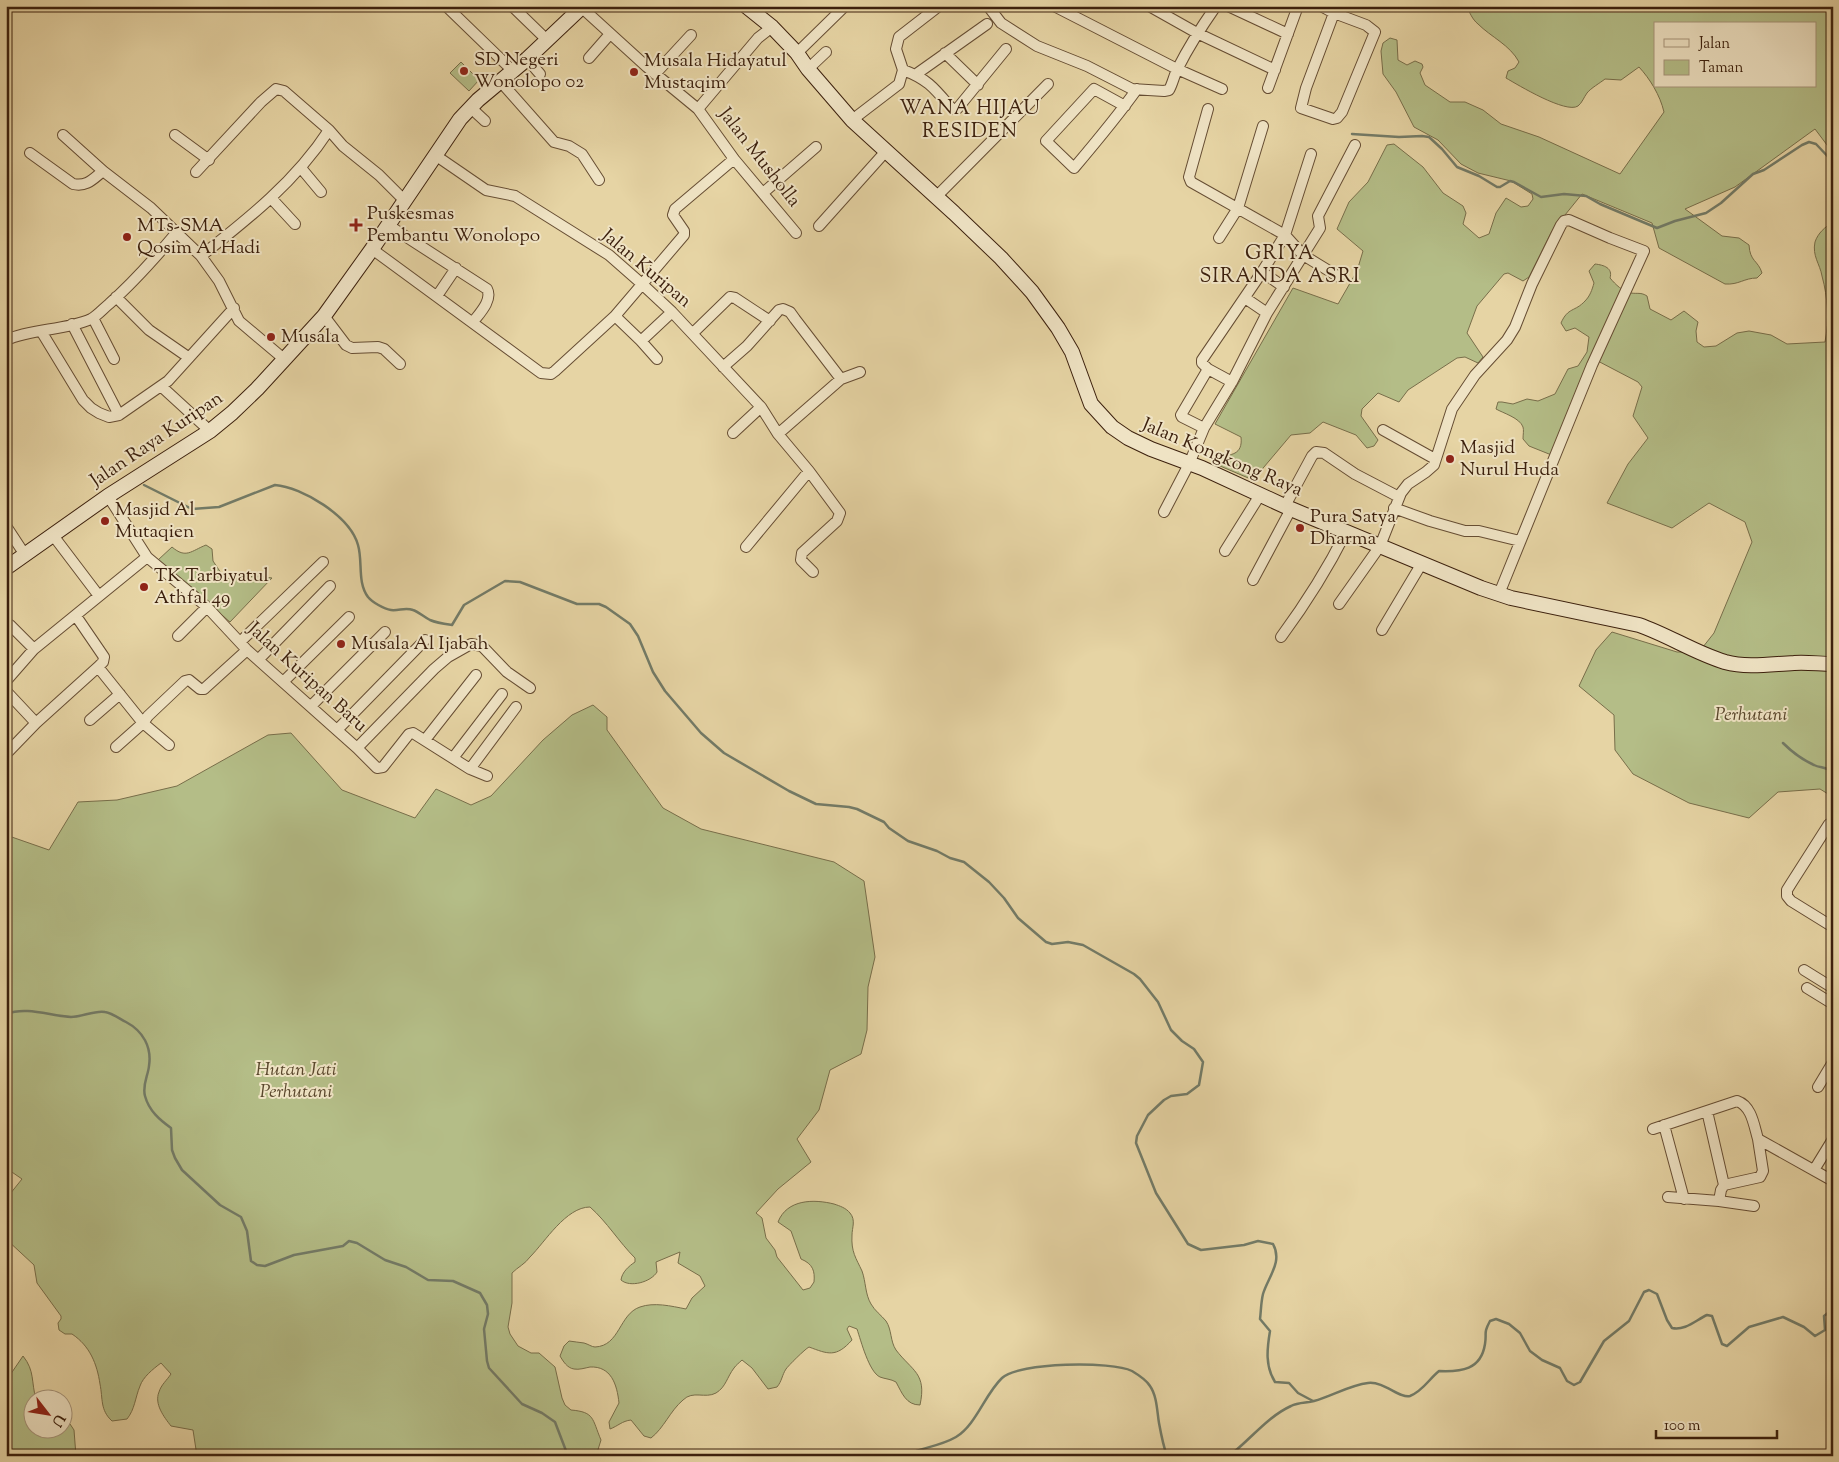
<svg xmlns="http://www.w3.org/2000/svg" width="1839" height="1462" font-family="'Sorts Mill Goudy',serif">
  <rect width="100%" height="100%" fill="#e6d4a4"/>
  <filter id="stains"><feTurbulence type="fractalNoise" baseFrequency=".004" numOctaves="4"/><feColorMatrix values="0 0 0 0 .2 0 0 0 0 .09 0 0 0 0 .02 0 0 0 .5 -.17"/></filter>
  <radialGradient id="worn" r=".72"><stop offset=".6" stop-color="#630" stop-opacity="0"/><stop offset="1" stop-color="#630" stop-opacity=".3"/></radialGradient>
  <!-- green -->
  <path fill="#b4bd87" stroke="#786e4a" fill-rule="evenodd" d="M1464 6H1833V153L1815 129 1735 187 1685 209 1722 236 1739 238 1749 245C1750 262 1758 260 1762 273L1757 278C1744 278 1739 285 1725 284L1659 248 1652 223 1582 194 1552 231 1529 277 1523 281 1508 273 1504 274 1477 306 1467 333 1483 357 1478 363 1465 357 1457 358 1408 390 1399 402 1378 393 1362 409 1361 416 1378 440 1374 446 1367 448 1356 435 1323 422 1310 433 1291 435 1253 480 1213 463 1217 457C1231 455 1243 455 1241 437L1215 424 1293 288 1338 304 1357 271 1363 251 1337 229 1349 202 1368 182 1387 145 1394 144 1423 167 1443 193 1463 206 1466 213 1463 224 1479 238 1489 234 1496 213 1506 198 1521 207 1528 206 1533 199 1532 194 1511 181 1478 173 1461 164 1438 140 1414 127 1396 92 1383 74 1381 51 1383 43 1390 38 1397 40 1398 60 1407 65 1415 61 1422 64 1423 67 1420 73 1425 85 1450 102H1465L1483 110 1501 124 1539 137 1620 174 1664 112C1660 95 1650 79 1639 67L1621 80 1605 79C1600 83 1591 88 1587 93 1584 97 1582 103 1578 106 1566 114 1518 85 1506 78L1508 71 1515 68 1519 62C1510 45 1491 37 1478 24 1472 19 1470 13 1467 7ZM1655 24H1815V86H1655Z
    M461 62 479 80 469 91 450 73Z
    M1833 222V797L1820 789 1778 792 1749 818 1689 803 1633 774 1615 750 1614 715 1579 686 1596 650 1612 632 1677 652H1699L1714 633 1752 542 1745 522 1709 503 1672 528 1607 503 1628 464 1648 438 1633 416 1642 387 1638 382 1594 359 1554 456 1529 446 1523 439C1523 435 1524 430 1523 427 1520 418 1503 413 1496 409L1498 402H1502L1513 404 1527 399 1538 401 1555 394 1568 369 1578 366 1587 352 1589 337 1575 328 1566 331 1561 323C1568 307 1575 312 1585 301 1590 296 1592 290 1594 283L1589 271 1595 264C1604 265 1613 268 1610 278 1616 285 1622 291 1631 293 1637 294 1641 292 1647 296L1650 309 1671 320 1684 311 1698 322 1696 331 1697 342 1704 347 1716 346 1737 333 1749 331 1771 335 1787 344 1825 342C1829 320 1828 298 1822 276 1820 264 1812 256 1815 242 1818 233 1825 227 1833 222Z
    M206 545 212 549 213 561 225 579 258 576 272 578 230 622 158 560 172 547C186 559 191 551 206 545Z
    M593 705 607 717V730L663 808 701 829 834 862 864 881 875 957 868 987 867 1030 861 1054 830 1070 819 1110 797 1139 811 1162 778 1189 756 1213 762 1218 766 1238 775 1250 777 1257 803 1290 810 1288 814 1282C815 1271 813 1264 801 1259L791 1231 778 1222C787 1199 814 1199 834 1204 840 1206 846 1208 850 1213 856 1220 852 1228 852 1235 851 1252 856 1258 862 1271 866 1282 865 1294 871 1304 875 1311 881 1315 886 1321 892 1330 890 1341 896 1350 912 1371 927 1373 920 1405 906 1405 902 1393 896 1382 891 1379 885 1379 880 1377 869 1372 861 1341 857 1329L849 1326 847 1329 852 1340C836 1358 828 1354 809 1347 805 1349 788 1366 786 1369 782 1375 782 1381 777 1387L768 1389 752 1368 742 1360C739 1363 736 1365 734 1368 727 1377 726 1387 716 1393 705 1399 693 1390 683 1400 670 1411 664 1428 651 1438L644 1436 631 1420C622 1421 618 1426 610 1429L609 1422 619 1403C617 1384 611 1366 590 1367 585 1368 579 1370 574 1369 567 1368 563 1361 560 1356L564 1346 569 1341C574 1342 579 1342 584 1343 588 1344 592 1347 595 1347 620 1346 619 1314 640 1307 654 1302 671 1306 686 1309L692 1298 705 1286 700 1276 678 1263 680 1252 656 1262 657 1272C651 1282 630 1288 621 1280 622 1272 629 1266 635 1262V1258C619 1242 607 1222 590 1207 566 1207 545 1242 530 1257 525 1264 518 1267 512 1273V1303L508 1327 510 1334 518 1346 531 1353H539L555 1367 562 1398 565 1405 571 1410C595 1412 592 1419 601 1440L596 1456H197L193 1430 171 1426C164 1417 154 1404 159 1392 161 1385 167 1380 171 1374L161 1363C153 1369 143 1377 140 1386 135 1398 135 1409 127 1419L112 1421C100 1410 103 1399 100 1384 97 1364 90 1346 72 1334H65L59 1330 58 1323 61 1319V1316L37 1283 34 1265 6 1239V1199L22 1179 6 1168V835L49 850 78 802 117 800 177 786 268 735 291 733 342 790 415 818 436 789 471 805 491 796 543 740 572 715Z
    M23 1356C35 1371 31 1382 36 1399L32 1400V1430H62L63 1422 70 1424 74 1430 76 1456H6V1381Z"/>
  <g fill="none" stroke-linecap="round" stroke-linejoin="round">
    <!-- stream -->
    <path stroke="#737b67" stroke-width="2.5" d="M1352 134 1399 137 1422 136 1429 137 1442 149 1457 167 1479 176 1497 187H1500L1510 181 1514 182 1541 197 1564 194 1586 196 1600 204 1657 228 1675 221 1706 213 1721 203 1753 174 1764 170 1802 145 1809 142 1816 144 1833 162
      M144 485 192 509 219 507 275 485C302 487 350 516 358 545 363 562 357 582 368 597 372 602 384 609 391 610 399 611 405 607 413 610 419 612 424 617 430 620 437 623 445 624 452 625L464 605 505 581 520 582 577 604H599L606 607 630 624 638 636 653 672 665 691 701 733 724 753 789 791 816 804 849 807 857 809 884 822 889 828 908 841 937 851 950 858 964 862 989 882 1004 898 1018 918 1046 942 1052 944 1068 942 1083 945 1134 974 1140 979 1158 1002 1171 1030 1182 1041 1194 1049 1203 1062 1199 1085 1187 1094 1171 1096 1164 1100 1148 1115 1137 1136 1136 1143 1156 1193 1188 1244 1201 1250 1244 1245 1258 1241 1273 1244C1283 1262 1268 1277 1263 1294 1261 1302 1261 1311 1260 1319L1270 1331C1267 1349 1265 1366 1275 1382L1289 1383 1298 1393 1313 1401
      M1783 743C1791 751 1803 760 1814 765 1820 768 1827 767 1833 772
      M6 1014C27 1006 50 1016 71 1017 82 1017 95 1010 105 1012 112 1013 120 1019 126 1022 143 1031 152 1047 149 1066 148 1076 142 1085 145 1096 149 1111 160 1120 171 1128L172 1150 175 1158 182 1170 220 1205 241 1217 247 1231 251 1261 257 1265 265 1266 294 1255 343 1246 349 1241 357 1243 385 1260 406 1267 428 1280 453 1281 480 1293 487 1305 488 1314 484 1329 487 1361 489 1368 522 1404 542 1413 555 1422 568 1456
      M902 1456C919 1448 939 1447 956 1437 976 1425 985 1394 1002 1378 1019 1362 1112 1361 1132 1371 1137 1374 1147 1381 1150 1386 1157 1396 1157 1411 1159 1423 1161 1434 1163 1445 1167 1456
      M1229 1456C1250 1440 1267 1417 1291 1406 1298 1402 1307 1403 1314 1401 1332 1396 1350 1385 1368 1383 1384 1381 1400 1399 1410 1396 1423 1391 1429 1379 1439 1371 1461 1372 1481 1370 1485 1344 1487 1332 1483 1334 1490 1321L1496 1319 1509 1324 1520 1333 1530 1351 1542 1360 1560 1368 1567 1381 1574 1385 1580 1382 1604 1341 1629 1321 1644 1292 1649 1290 1657 1294 1667 1320 1672 1328C1685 1331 1696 1320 1707 1315L1712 1316 1722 1344 1727 1346 1749 1327 1783 1317 1804 1327 1815 1336 1825 1330 1824 1316 1833 1309"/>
    <!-- street casing -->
    <g stroke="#664d33" stroke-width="12">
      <path id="street" d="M446 6 513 71
        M512 6 547 40
        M580 6 647 67 698 109 734 159 796 233
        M988 6 1001 23 1037 46 1087 66 1132 89 1164 91 1169 90C1173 83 1174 75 1178 68 1189 46 1202 26 1216 6
        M1054 6 1177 69 1222 89
        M1149 6 1197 33 1275 70
        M1228 6 1288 34
        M1321 6 1334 13 1306 88 1301 108 1333 119 1337 118 1342 112 1375 32 1366 25 1334 13
        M797 53 845 6
        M945 53 978 85
        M589 58 610 34
        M527 59 540 74
        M808 69 826 52
        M903 70C928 79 935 89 952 109H957L1006 49
        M655 74 691 35
        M915 75 987 24
        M500 81 554 142 569 146 582 154 599 180
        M1268 88 1298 6
        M1125 106 1094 89 1046 141 1074 168C1096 142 1117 117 1137 89
        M471 108 485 121
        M698 109 758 38 772 27
        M1208 109 1189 177 1191 182 1285 235 1303 255 1339 277
        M852 120 899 84 903 70 896 49 899 37 939 6
        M63 135 103 171
        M175 135 209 160
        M30 153 73 184C87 187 93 179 103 171L151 208 201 256 219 281 239 321 284 359
        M435 155 486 190 515 196 609 255 642 284 672 312 761 407 778 434 809 471 840 513 837 521 802 553 801 560 813 572
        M301 168 321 192
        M196 172 261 102 276 89 284 91 329 130
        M763 193 816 147
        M936 197 1048 84
        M271 198 295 224
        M388 225 487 289C493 300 479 314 473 322
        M819 226 887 150
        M1219 238 1238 208 1263 126
        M372 249 541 373 551 374 555 371 615 316 641 341 657 359
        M201 256C248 219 296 181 329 130L343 146 379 175 404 200
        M1262 272 1284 287
        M437 296 456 268
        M116 297 149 330 188 357
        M1245 298 1267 313
        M324 316 346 345 352 348 378 347 384 349 400 364
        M615 316 684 235V231L673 215 675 209 734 159
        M93 318 114 359
        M72 324 119 415
        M41 331 83 400 91 408 99 413 109 417 119 415 168 381 234 308
        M693 333 730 297 735 298 770 321
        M6 340C33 328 64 331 91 319 97 316 103 309 109 304 134 282 156 257 177 232
        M641 341 672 312
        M723 367 747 346 779 310 783 309 790 312 795 319 841 379
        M1232 382 1208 369 1202 363V360L1262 272 1285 235 1311 154
        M162 387 210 431
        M1204 428 1182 417 1181 415 1208 369
        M1383 430 1435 459
        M733 433 761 407
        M778 434 841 379 860 372
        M108 496 147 557 207 607 247 650 357 748 377 768 383 767 409 734 413 733 470 769 487 776
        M1285 506 1312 456 1316 452 1324 453 1355 474 1399 497
        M1394 508 1430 521 1465 531H1479L1520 541
        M1164 512 1189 464 1204 428 1232 382 1267 313 1320 228 1318 216 1355 145
        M6 526 25 555
        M52 534 99 596
        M746 547 809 471
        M1225 551 1260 495
        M1253 580 1291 509
        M1339 604 1380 546 1401 493 1408 484 1426 472 1434 465 1452 409 1475 375 1507 340 1515 327 1532 284 1561 225 1564 221 1569 220 1610 238 1644 251 1592 365 1499 594
        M76 616 104 657 103 662 98 667
        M10 625 34 649
        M1382 630 1422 563
        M178 636 207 607
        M1281 637C1306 603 1327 570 1346 532
        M240 642 323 562
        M259 659 330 586
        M6 681 34 649 147 557
        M283 682 349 617
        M6 691 36 723 6 754
        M311 706 385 632
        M90 720 120 694
        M36 723 98 667 143 723 148 716 185 681 189 680 200 689H204L247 650
        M337 730 425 640
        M425 740 476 675
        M116 747 143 723 169 745
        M357 748 434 669 448 657 471 644 482 646 507 672 530 688
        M453 758 502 694
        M470 769 516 707
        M1829 824 1792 882 1787 890V896L1791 901 1833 927
        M1804 970 1833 988
        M1807 988 1833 1004
        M1818 1087 1833 1062
        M1707 1111 1724 1185
        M1664 1125 1684 1199
        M1653 1129 1737 1101C1752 1106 1754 1126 1758 1139L1833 1181
        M1814 1170 1833 1139
        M1668 1197 1719 1201 1721 1190 1724 1185 1760 1177 1763 1171 1758 1139
        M1719 1201 1754 1206"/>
    </g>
    <!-- secondary casing -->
    <g stroke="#3c200d" stroke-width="16">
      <path id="secondary" d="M746 6 772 27 797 53 808 69 852 120 954 213 1001 258 1032 292 1058 328 1072 352 1091 404 1112 427 1128 438 1151 449 1202 468 1291 509 1481 588 1511 598 1639 625C1668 635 1695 653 1725 662 1747 668 1771 664 1794 663 1807 662 1820 664 1833 664
        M6 568 108 496 210 431 232 413 257 389 324 316 372 249 460 119 478 100 527 59 583 6"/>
    </g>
    <!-- street -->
    <use href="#street" stroke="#efe3c4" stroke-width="10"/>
    <!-- secondary -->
    <use href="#secondary" stroke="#efe3c4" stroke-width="14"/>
  </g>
  <!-- markers -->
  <g fill="#8f2418" stroke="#efe3c4" stroke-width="2">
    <circle cx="464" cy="71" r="5"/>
    <circle cx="634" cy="72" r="5"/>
    <path d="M353.5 217.5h5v5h5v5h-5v5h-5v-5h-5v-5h5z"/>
    <circle cx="127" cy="237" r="5"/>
    <circle cx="271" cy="337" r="5"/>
    <circle cx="1450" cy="459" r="5"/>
    <circle cx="105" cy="521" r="5"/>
    <circle cx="1300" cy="528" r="5"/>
    <circle cx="144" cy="587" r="5"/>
    <circle cx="341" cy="644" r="5"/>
  </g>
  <g text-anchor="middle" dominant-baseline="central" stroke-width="4" stroke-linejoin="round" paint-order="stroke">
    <!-- poi labels -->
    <g font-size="19" fill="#3c200d" stroke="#efe3c4" text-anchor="start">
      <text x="474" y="60">SD Negeri<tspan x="474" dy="22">Wonolopo 02</tspan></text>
      <text x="644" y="61">Musala Hidayatul<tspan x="644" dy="22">Mustaqim</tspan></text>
      <text x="367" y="214">Puskesmas<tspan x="367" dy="22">Pembantu Wonolopo</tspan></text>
      <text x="137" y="226">MTs-SMA<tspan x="137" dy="22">Qosim Al Hadi</tspan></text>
      <text x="281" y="337">Musala</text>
      <text x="1460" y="448">Masjid<tspan x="1460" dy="22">Nurul Huda</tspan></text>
      <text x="115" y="510">Masjid Al<tspan x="115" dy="22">Mutaqien</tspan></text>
      <text x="1310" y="517">Pura Satya<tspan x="1310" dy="22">Dharma</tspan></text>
      <text x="154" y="576">TK Tarbiyatul<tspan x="154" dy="22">Athfal 49</tspan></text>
      <text x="351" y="644">Musala Al Ijabah</text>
    </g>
    <!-- street labels -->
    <g font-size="19" fill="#3c200d" stroke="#efe3c4">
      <text transform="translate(759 158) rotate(52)">Jalan Musholla</text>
      <text transform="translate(646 269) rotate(40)">Jalan Kuripan</text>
      <text transform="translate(157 440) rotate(-34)">Jalan Raya Kuripan</text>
      <text transform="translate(1222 458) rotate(23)">Jalan Kongkong Raya</text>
      <text transform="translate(307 678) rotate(42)">Jalan Kuripan Baru</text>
    </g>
    <!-- park labels -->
    <g font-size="19" font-style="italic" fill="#5a472c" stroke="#efe3c4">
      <text x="1751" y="715">Perhutani</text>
      <text x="296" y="1070">Hutan Jati<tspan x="296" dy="22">Perhutani</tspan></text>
    </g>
    <!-- neighbourhood labels -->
    <g font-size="20" letter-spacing="1" fill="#3c200d" stroke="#efe3c4">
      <text x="970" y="109">WANA HIJAU<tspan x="970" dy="23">RESIDEN</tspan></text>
      <text x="1280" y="254">GRIYA<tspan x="1280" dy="23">SIRANDA ASRI</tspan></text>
    </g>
  </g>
  <!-- margin -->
  <rect width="1839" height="1462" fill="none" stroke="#e6d4a4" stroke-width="25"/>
  <rect x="8" y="8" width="1824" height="1447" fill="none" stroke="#3c200d" stroke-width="2.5"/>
  <rect x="12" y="12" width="1814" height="1437" fill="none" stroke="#3c200d"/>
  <!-- legend -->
  <rect x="1654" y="22" width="162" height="65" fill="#efe3c4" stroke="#a7957b"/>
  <rect x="1664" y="39" width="25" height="8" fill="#efe3c4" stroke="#a7957b"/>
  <text x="1699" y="48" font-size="15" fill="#3c200d">Jalan</text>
  <rect x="1664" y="60" width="25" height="15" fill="#b4bd87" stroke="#a7957b"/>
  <text x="1699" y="72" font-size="15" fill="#3c200d">Taman</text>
  <!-- north arrow -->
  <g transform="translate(48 1414) rotate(121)"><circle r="24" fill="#efe3c4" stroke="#a7957b"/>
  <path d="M0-4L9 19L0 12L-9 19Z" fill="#8f2418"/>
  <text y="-8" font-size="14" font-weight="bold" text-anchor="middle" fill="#3c200d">U</text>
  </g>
  <!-- scale -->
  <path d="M1656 1430v8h121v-8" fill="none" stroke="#3c200d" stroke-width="2.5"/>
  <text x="1664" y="1430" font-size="15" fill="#3c200d" stroke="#efe3c4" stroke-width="4" paint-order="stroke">100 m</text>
  <rect width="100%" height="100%" filter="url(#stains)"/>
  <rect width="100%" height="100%" fill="url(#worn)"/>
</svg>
